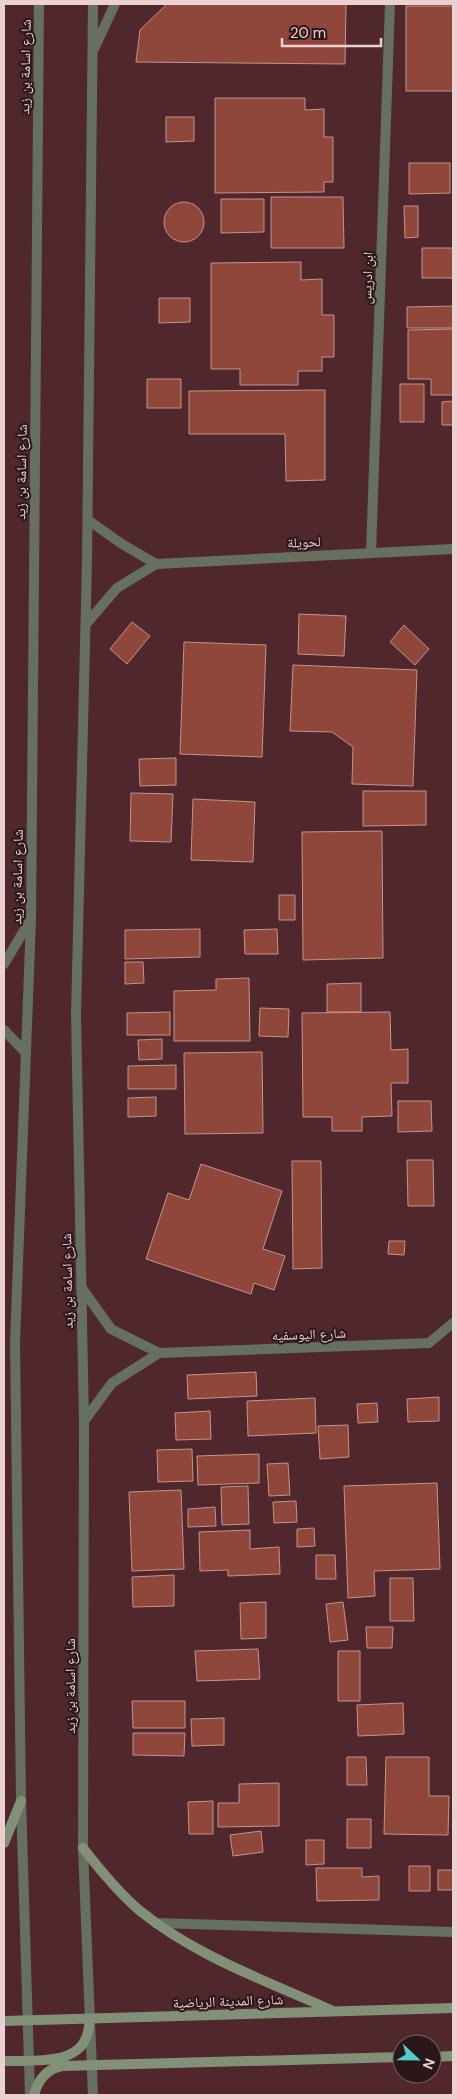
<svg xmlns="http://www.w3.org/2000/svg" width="457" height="2099" font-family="'DM Sans','Noto Naskh Arabic',sans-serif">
  <rect width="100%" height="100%" fill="#50272c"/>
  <!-- building -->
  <path fill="#8e473a" stroke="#c5948a" d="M167 4H346L345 64 136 62 140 30Z
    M406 6H453V91H406Z
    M215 98H305V110L324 109V137H333V182H324V192L215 193Z
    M166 117H194V141L166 142Z
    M409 163H450V193L409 194Z
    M271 197H343L344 248H271Z
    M221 199H264V232L221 233Z
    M164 222a20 20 0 1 1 40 0a20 20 0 1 1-40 0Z
    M404 206H418V237L405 238Z
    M422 248H453V278H422Z
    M301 262V280L322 279V315H334V357H322V371H298V385H240V369H211V263Z
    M159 298H190V322L159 323Z
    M453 306V328H407V307Z
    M453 329V395H431V379H408V330Z
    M147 379H181V408H147Z
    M400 384H424V422H400Z
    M325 390V480L286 481 285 434H189V391Z
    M453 401V425H442V402Z
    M299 614 346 616 344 656 298 654Z
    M132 622 150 636 127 664 110 649Z
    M404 625 429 649 415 665 390 642Z
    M184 642 266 645 262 757 180 754Z
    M293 665 417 670 413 786 352 784 353 747 332 732 290 731Z
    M176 758V785L140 786 139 759Z
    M363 791H426V825L363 826Z
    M131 793 173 794 171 842 130 841Z
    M193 799 255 802 253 862 191 860Z
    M382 831 383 958 303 960 302 832Z
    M279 895H295V920H279Z
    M200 929V957L125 959V930Z
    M277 929 278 954H245L244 930Z
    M125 962H143L144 983 125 984Z
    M249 978 250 1041H174V991L216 990V979Z
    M361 983V1012H327V984Z
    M260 1008 289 1009 288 1037 259 1036Z
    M170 1012V1035H127V1013Z
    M390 1012 391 1050 408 1049V1083H391L392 1116 362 1117V1131H332V1117H303L302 1013Z
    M162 1039V1059L139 1060 138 1040Z
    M262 1052 263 1133 185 1134 184 1053Z
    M176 1065V1089H128V1066Z
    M156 1097V1116L128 1117V1098Z
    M398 1101H431L432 1131 398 1132Z
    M407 1160H433L434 1206H408Z
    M292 1161H321L322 1268 293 1269Z
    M201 1164 282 1191 263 1249 285 1256 274 1290 254 1283 251 1294 146 1259 168 1193 189 1200Z
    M389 1241H405L404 1255 388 1254Z
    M256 1372 257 1396 188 1399 187 1375Z
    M439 1397V1421L408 1422 407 1399Z
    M315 1398 316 1433 248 1436 247 1401Z
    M377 1403 378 1422 358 1423 357 1404Z
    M210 1411 211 1439 176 1440 175 1413Z
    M348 1425 349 1457 320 1459 318 1426Z
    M192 1449 193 1481 158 1482 157 1450Z
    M259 1454V1483L198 1485 197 1456Z
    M288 1463 290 1495 269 1496 267 1464Z
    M437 1483 440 1569 374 1571 375 1596 348 1598 344 1486Z
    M248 1486 249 1524 222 1525 221 1487Z
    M181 1490 184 1569 132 1571 129 1492Z
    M296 1501 297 1522 274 1523 273 1502Z
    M215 1507 216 1526 188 1527V1509Z
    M314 1528 315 1546 297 1547V1529Z
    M250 1530V1549L279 1547 280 1574 228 1576V1570L200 1571 199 1532Z
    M316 1555H335L336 1579H316Z
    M174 1575V1606L133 1607 132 1577Z
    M390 1578H413L414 1621H390Z
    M266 1602V1638L241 1639 240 1603Z
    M343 1602 348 1640 330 1642 326 1604Z
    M366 1627H393L392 1648H367Z
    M258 1649 260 1679 197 1681 195 1651Z
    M338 1651H360V1701H338Z
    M132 1701H185V1728H133Z
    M403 1703 404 1734 358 1736 357 1705Z
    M224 1718V1745L192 1746 191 1719Z
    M133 1733H185L184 1756 133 1755Z
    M347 1757H366L367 1785H347Z
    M386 1757H429V1796H449L448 1835 384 1834Z
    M279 1783V1826L218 1827V1803H239V1784Z
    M213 1801V1834H189L188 1802Z
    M347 1819H371V1848H347Z
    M261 1831 263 1852 233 1856 230 1835Z
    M306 1840H324V1864L306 1865Z
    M409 1866H430V1891H409Z
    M316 1868H362V1877L379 1876V1900L317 1901Z
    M438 1870H453V1890H438Z"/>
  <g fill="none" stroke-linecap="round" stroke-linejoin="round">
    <!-- minor -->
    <path stroke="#667060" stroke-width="10" d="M88 520 122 544 156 564
      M371 553 390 4
      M86 624 117 588 156 564 453 549
      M4 964 31 919
      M4 1030 25 1052
      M81 1287 111 1329 159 1353 429 1343 453 1323
      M84 1421 112 1383 159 1353
      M156 1923 453 1932"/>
    <!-- tertiary -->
    <path stroke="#667060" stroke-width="10" d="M93 4 87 561 76 1014 84 1421 83 1848 93 2095
      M94 49 115 4
      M30 2095 21 1801 15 1342 31 919 39 4"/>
    <!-- secondary -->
    <path stroke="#819077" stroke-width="10" d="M4 1843 21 1801
      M83 1848C100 1870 118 1892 139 1910 195 1956 267 1981 331 2010
      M4 2021 453 2008
      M432 2057 453 2056
      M4 2061C29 2060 75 2066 86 2038 89 2032 89 2025 90 2019
      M34 2095C38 2080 46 2069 62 2066L402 2057"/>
  </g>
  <g text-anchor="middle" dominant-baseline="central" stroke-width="4" stroke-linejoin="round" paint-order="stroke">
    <!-- street labels -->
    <g font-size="14" fill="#ebd0d2" stroke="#291719">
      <text transform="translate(25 67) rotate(-89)">شارع اسامة بن زيد</text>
      <text transform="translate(367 278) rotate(-88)">ابن ادريس</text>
      <text transform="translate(21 472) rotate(-89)">شارع اسامة بن زيد</text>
      <text transform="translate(304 542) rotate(-3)">لحويلة</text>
      <text transform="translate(17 877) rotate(-89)">شارع اسامة بن زيد</text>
      <text transform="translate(67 1281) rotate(-91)">شارع اسامة بن زيد</text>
      <text transform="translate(309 1334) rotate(-2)">شارع اليوسفيه</text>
      <text transform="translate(70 1686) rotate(-90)">شارع اسامة بن زيد</text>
      <text transform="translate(228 2001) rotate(-2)">شارع المدينة الرياضية</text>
    </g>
  </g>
  <!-- border -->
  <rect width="457" height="2099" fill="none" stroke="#ebd0d2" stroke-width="10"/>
  <!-- north arrow -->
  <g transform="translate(417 2059) rotate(112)"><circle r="24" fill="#291719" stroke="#776163"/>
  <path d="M0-4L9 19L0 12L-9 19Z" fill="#53cdca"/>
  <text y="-8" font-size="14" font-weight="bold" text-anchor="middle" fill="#ebd0d2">N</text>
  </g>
  <!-- scale -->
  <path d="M282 38v8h99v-8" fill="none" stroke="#ebd0d2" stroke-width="2.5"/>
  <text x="290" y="38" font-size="15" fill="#ebd0d2" stroke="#291719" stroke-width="4" paint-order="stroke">20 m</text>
</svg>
